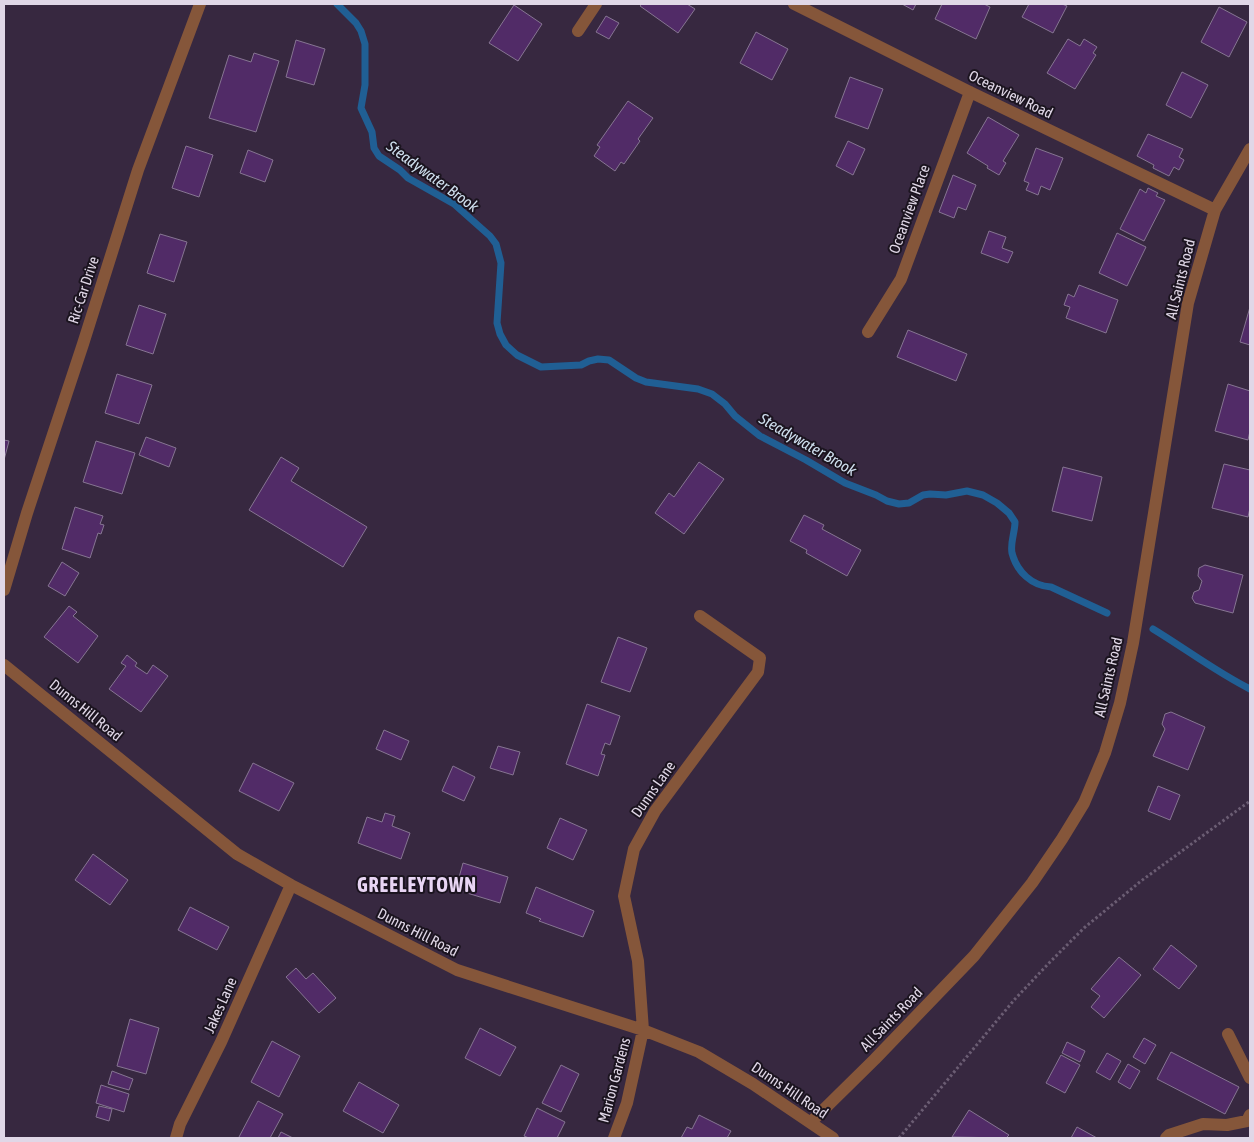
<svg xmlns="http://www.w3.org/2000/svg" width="1254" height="1142" font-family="'Asap Condensed',sans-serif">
  <rect width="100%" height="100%" fill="#372840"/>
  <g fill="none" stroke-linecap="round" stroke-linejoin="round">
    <!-- stream -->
    <path stroke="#205f94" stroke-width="7" d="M337 4 356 23 361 31 365 44V85L361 108 372 132 374 148 379 156 400 170 408 178 454 204 490 236 496 244 501 263 497 323 500 334 506 345 517 355 541 367 581 365 589 361 598 359 609 360 636 378 646 382 698 389 712 394 725 404 735 416 760 436 806 460 845 483 876 495 887 501 899 504 909 503 923 495 930 494 946 495 967 491 983 495 997 503 1009 513 1015 522C1015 532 1010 543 1012 553 1017 572 1032 586 1051 587L1107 613
      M1153 629C1186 649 1216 672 1250 689"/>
  </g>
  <!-- building -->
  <path fill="#512b67" stroke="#867592" d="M642 4H687L695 9 678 33 640 6Z
    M902 4H916L913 10Z
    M942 4H984L990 7 976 39 935 19Z
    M1029 4H1062L1067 6 1053 33 1022 17Z
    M514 5 542 24 518 61 489 43Z
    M1219 7 1247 22 1229 57 1201 42Z
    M606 16 619 23 609 39 596 32Z
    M756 32 788 49 772 80 740 63Z
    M1068 39 1080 46 1084 39 1097 47 1093 53 1096 55 1075 89 1047 73Z
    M296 40 325 49 314 85 286 77Z
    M254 53 279 61 256 132 209 118 229 55 251 62Z
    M1182 72 1208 85 1191 118 1166 105Z
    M850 77 883 89 868 129 835 117Z
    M628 101 653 118 638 139 640 141 624 164 621 162 615 171 594 156 600 147 597 145Z
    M988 117 1019 135 1003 161 1006 163 999 175 987 168 988 166 967 153Z
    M1148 134 1183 149 1179 157 1184 160 1179 170 1174 167 1169 176 1153 168 1154 165 1137 156Z
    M848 141 865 149 853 175 836 166Z
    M186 146 213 155 199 197 172 188Z
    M1036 148 1063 158 1050 190 1041 186 1038 195 1026 190 1029 183 1024 181Z
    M248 150 273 160 265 182 240 173Z
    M953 175 976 185 966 210 958 207 954 218 939 212Z
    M1148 188 1158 193 1156 196 1165 200 1144 241 1120 229 1140 189 1146 193Z
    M989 231 1006 237 1002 248 1013 252 1008 263 981 253Z
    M1117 233 1146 247 1127 286 1099 273Z
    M160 234 187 242 174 282 147 273Z
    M1079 285 1118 300 1106 333 1066 318 1070 307 1064 305 1068 294 1074 297Z
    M139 305 166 314 153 354 126 345Z
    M1250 307V345L1240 342Z
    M908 330 967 354 956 381 897 357Z
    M117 374 152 385 139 424 105 413Z
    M1228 384 1250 391V431L1248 440 1215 431Z
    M146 437 176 448 169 467 139 455Z
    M4 440 9 441 4 460Z
    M96 441 135 453 122 494 83 482Z
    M281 457 299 468 291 481 367 527 343 567 249 510Z
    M699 462 724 479 684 534 655 513 669 493 674 497Z
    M1224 464 1250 470V508L1248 517 1212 508Z
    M1063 467 1102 477 1092 521 1052 511Z
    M75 507 103 516 100 524 104 525 101 534 98 533 90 558 62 549Z
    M804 515 824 525 822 529 861 550 847 576 806 553 807 550 790 541Z
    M62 562 79 573 65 596 48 586Z
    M1205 565 1243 575 1233 613 1195 603 1192 598 1194 592 1199 590 1202 581 1198 576 1199 568Z
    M69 606 77 612 73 616 98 636 78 663 44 637Z
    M618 637 647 648 630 692 601 682Z
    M127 655 137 663 135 666 147 674 153 665 168 676 141 712 109 689 126 666 121 663Z
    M587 704 620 716 610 745 605 743 601 754 605 755 598 776 566 764Z
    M1171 712 1205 727 1188 770 1153 756 1165 729 1162 724 1165 714Z
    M384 730 409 741 401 760 376 749Z
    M498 746 520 752 513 775 490 768Z
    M253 763 294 783 279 811 239 791Z
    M453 766 475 777 464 801 442 791Z
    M1158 786 1180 795 1170 820 1148 811Z
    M385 813 395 816 392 826 410 833 401 859 358 843 367 817 382 822Z
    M560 818 587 830 573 860 547 848Z
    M93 854 128 880 110 905 75 880Z
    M463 863 508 877 500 903 457 890 460 882 458 881Z
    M536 887 594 911 583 937 539 921 541 919 526 913Z
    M190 907 229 927 217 950 178 930Z
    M1171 945 1197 966 1179 989 1153 969Z
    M1119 957 1141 975 1104 1018 1091 1007 1100 996 1091 989Z
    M296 968 306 979 313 973 336 998 319 1013 286 977Z
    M130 1019 159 1028 146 1074 117 1066Z
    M480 1028 516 1047 500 1076 465 1058Z
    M1144 1038 1156 1045 1145 1064 1133 1057Z
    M272 1041 300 1056 279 1097 251 1082Z
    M1067 1042 1085 1051 1080 1062 1062 1053Z
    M1171 1052 1239 1087 1225 1114 1157 1079Z
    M1107 1053 1121 1061 1110 1080 1096 1072Z
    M1061 1055 1080 1065 1065 1093 1046 1083Z
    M1128 1064 1140 1071 1130 1089 1118 1082Z
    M561 1065 579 1074 561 1112 542 1103Z
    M112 1071 133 1079 129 1090 108 1084Z
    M359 1082 399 1105 383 1133 343 1111Z
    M101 1085 129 1094 124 1112 96 1103Z
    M258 1101 283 1114 270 1138H241L239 1137Z
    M99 1106 112 1109 109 1121 96 1117Z
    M537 1108 565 1122 557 1138H529L524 1136Z
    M969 1110 1009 1135 1006 1138 952 1137Z
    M699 1115 731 1131 727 1138H681L687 1127 692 1129Z
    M1077 1127 1097 1138H1071Z
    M281 1132 293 1138H278Z"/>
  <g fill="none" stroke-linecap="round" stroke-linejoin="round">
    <!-- path -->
    <path stroke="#6b5d73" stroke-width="3" stroke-dasharray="2.5 2.5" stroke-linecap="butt" d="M899 1138 1015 999 1050 962 1084 928 1141 881 1250 801"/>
    <!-- minor -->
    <path stroke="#85563a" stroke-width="12" d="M794 4 970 92 1215 210
      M578 31 596 4
      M868 332 901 279 970 92
      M4 590 27 513 83 344 138 170 200 4
      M4 665 237 854 291 885 457 970 643 1030 699 1052 753 1084 833 1138
      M1228 1034 1250 1078
      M811 1122 875 1059 974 956 1032 883 1062 839 1084 803 1105 753 1120 703 1133 643 1188 303 1215 210 1250 149
      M176 1138 180 1124 221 1042 291 885
      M614 1138 627 1103 643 1030 638 961 624 896 634 849 655 811 758 672 760 658 700 616
      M1166 1138 1169 1135 1203 1124 1227 1125 1247 1121 1250 1115"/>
  </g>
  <g text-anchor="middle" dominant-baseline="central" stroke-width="4" stroke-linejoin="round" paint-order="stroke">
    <!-- street labels -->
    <g font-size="15" fill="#e0d7e7" stroke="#1b141f">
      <text transform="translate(1011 94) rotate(26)">Oceanview Road</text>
      <text transform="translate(909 209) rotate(-70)">Oceanview Place</text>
      <text transform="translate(1180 279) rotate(-76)">All Saints Road</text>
      <text transform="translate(83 290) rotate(-72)">Ric-Car Drive</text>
      <text transform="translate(1108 677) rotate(-77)">All Saints Road</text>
      <text transform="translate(86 710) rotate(39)">Dunns Hill Road</text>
      <text transform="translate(653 789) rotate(-55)">Dunns Lane</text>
      <text transform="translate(418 932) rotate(27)">Dunns Hill Road</text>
      <text transform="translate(220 1005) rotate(-66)">Jakes Lane</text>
      <text transform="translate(891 1019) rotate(-46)">All Saints Road</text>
      <text transform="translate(614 1080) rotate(-75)">Marion Gardens</text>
      <text transform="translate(790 1090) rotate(34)">Dunns Hill Road</text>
    </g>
    <!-- water labels -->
    <g font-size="16" font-style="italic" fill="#cfdfee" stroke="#1b141f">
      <text transform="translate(433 176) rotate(36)">Steadywater Brook</text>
      <text transform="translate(808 444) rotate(30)">Steadywater Brook</text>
    </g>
    <!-- district labels -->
    <g font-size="20" font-weight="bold" letter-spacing="1" fill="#e8d5f4" stroke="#1b141f">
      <text x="417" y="884">GREELEYTOWN</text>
    </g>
  </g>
  <!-- border -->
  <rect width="1254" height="1142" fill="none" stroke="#e0d7e7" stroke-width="10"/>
</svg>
